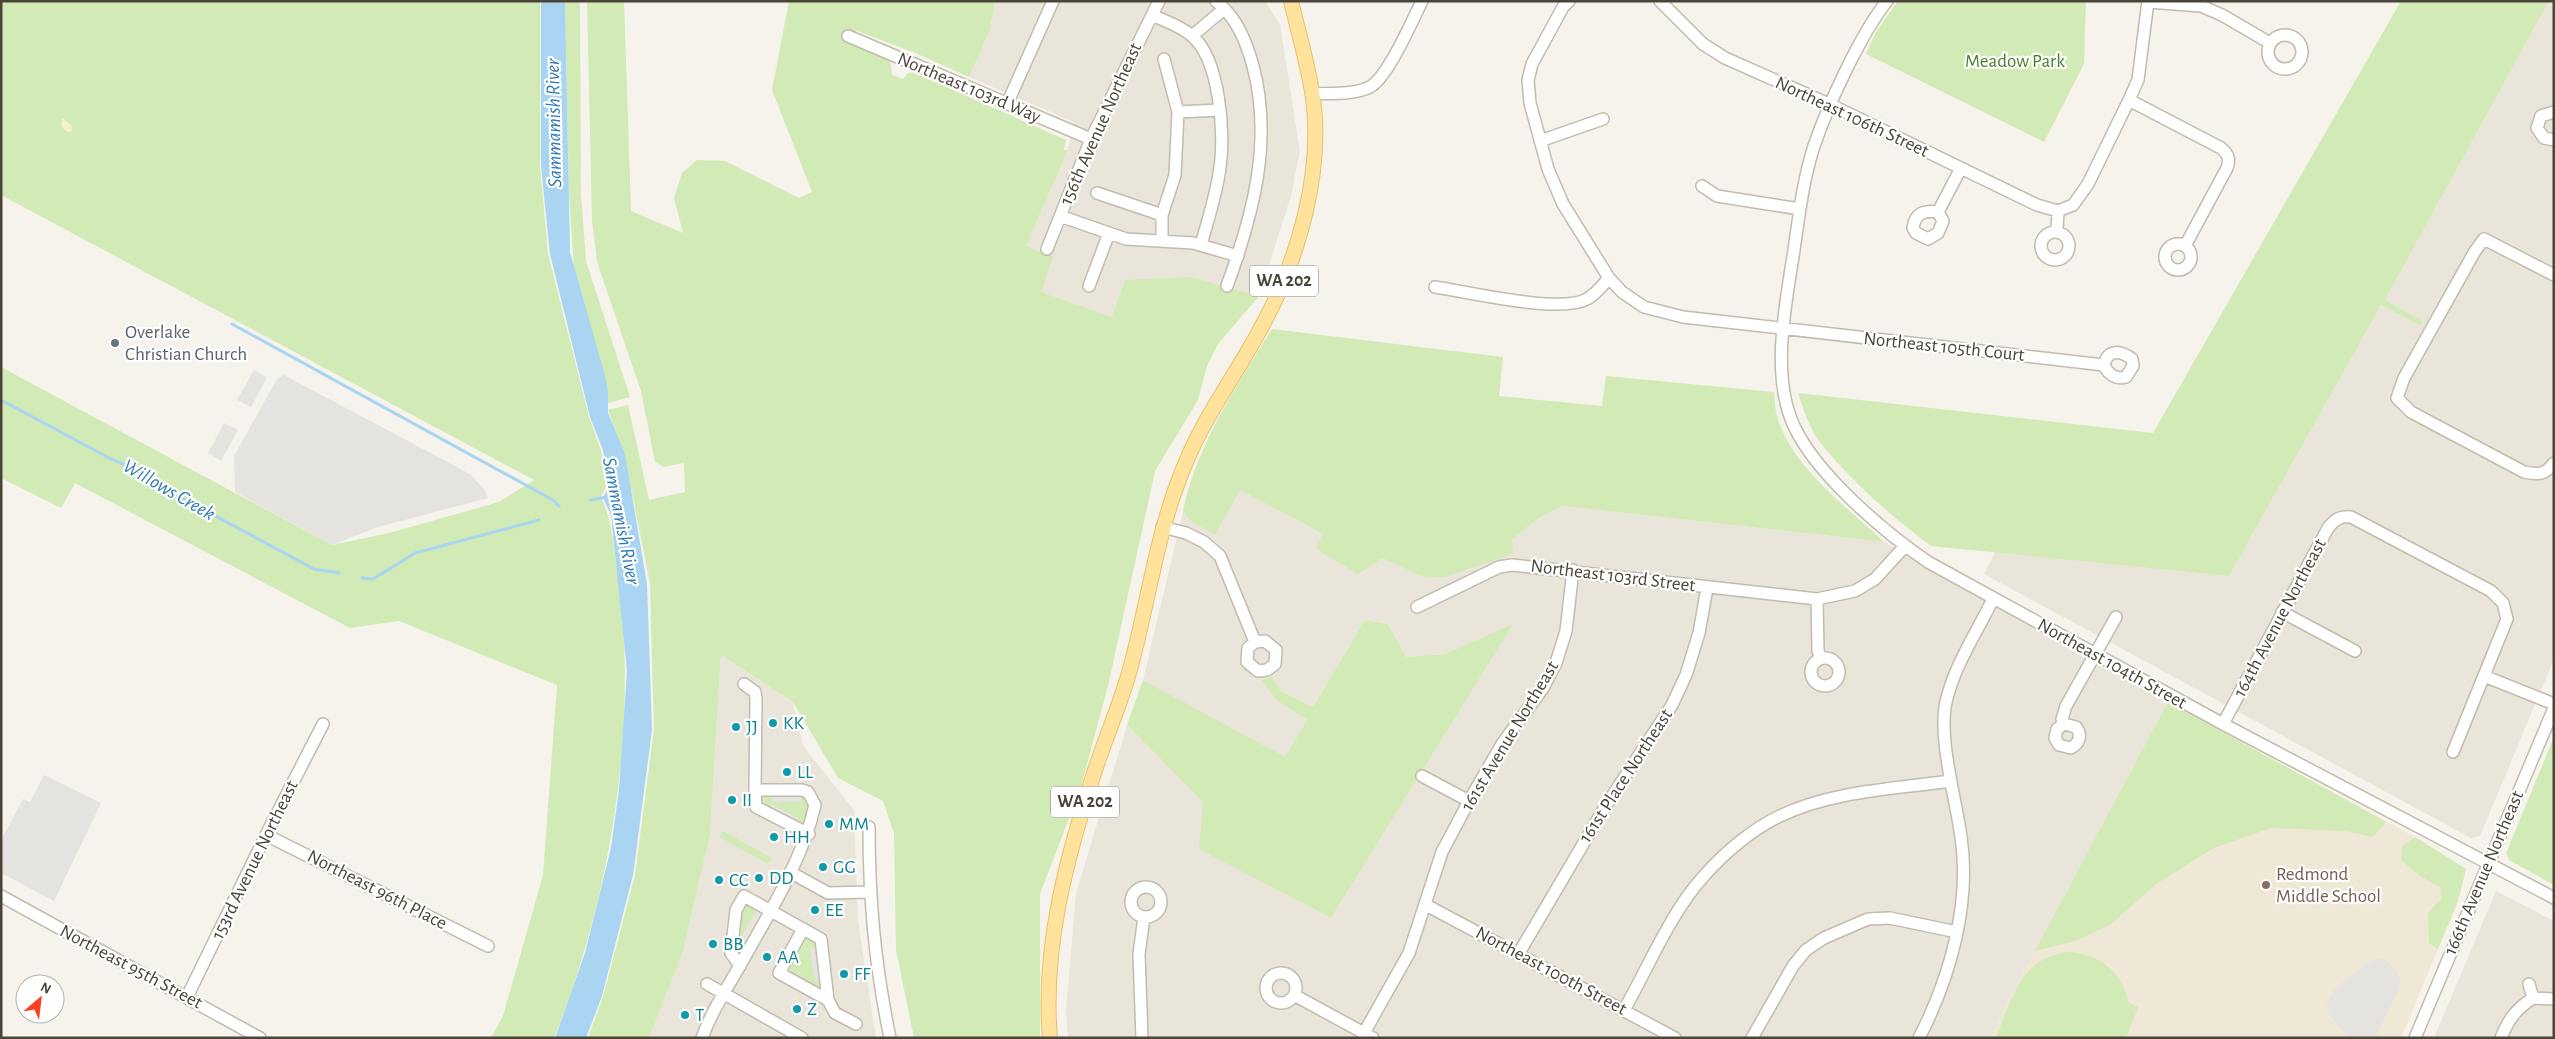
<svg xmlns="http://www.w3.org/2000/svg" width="2555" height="1039" font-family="'Alegreya Sans',sans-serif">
  <rect width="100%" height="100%" fill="#f6f3ec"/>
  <!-- residential -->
  <path fill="#eae5da" d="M995 1H1265L1280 25 1300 151 1291 196 1259 296 1192 277 1112 317 1040 292 1026 246 1068 150 1074 122 969 77 990 30Z
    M2549 1H2554V659L2480 836 2471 838 1984 574 1995 552 2229 576 2381 305 2421 326 2423 321 2385 300Z
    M1240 490 1323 534 1382 558 1425 578 1445 577 1512 554V539L1539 518 1563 506 1884 542 2168 702 1989 1038H1068L1066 1009 1076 894 1127 725 1203 802 1272 886 1331 918 1512 625 1445 654 1406 657 1388 624 1365 620 1313 707 1281 691 1272 677 1263 680 1276 700 1307 720 1285 758 1143 680 1183 511 1188 519 1202 526Z
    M721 655 793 702 803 746 854 810 858 920 876 1038H649L682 955 710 835Z
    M2496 891 2554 921V1038H2434Z"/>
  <!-- education -->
  <path fill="#efe8d6" d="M2168 702 2415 837 2466 869 2458 901 2401 1038H1989Z"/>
  <!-- green -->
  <path fill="#d2eab5" d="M1 1H540V167L548 254 589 417 601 451 607 485 601 497C613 523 614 551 618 578 639 727 610 899 554 1038H491L503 1016 543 875 557 685 399 621 350 628 75 483 61 508 1 478V367L332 545 389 533 499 502 534 480 1 195Z
    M565 1H579L580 6 581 194 586 261 630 397 608 403 607 388 574 268 569 193Z
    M587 1H624L631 211 683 233 674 198 682 173 697 160 725 161 799 198 812 192 772 90 789 1H995L990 30 969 77 913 52 857 31 848 40 890 60 892 75 903 79 908 73 912 72 1066 140 1064 150H1068L1026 246 1053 257 1041 292 1112 317 1125 280 1192 277 1259 296 1218 344 1207 366 1198 400 1155 471 1108 686 1080 790 1040 894V1038H914L896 950 894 833 883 801 838 778 793 702 721 655 710 835 682 955 649 1038H588L603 997 635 875 654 730 650 583 625 458 608 410 628 405 649 500 685 492 684 463 664 467 655 462 641 391 597 262 592 221Z
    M1898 1H2086L2084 64 2044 142 1866 54 1876 32Z
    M2401 1H2549L2385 300 2423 321 2421 326 2381 305 2229 576 1931 546C1890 515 1848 479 1817 438 1808 424 1803 408 1798 393L2153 433Z
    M1272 329 1503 357 1499 396 1602 406 1606 376 1774 392C1775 401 1775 411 1778 419 1793 468 1848 508 1884 542L1563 506 1539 518 1512 539 1513 554 1445 577 1425 578 1382 558 1358 574 1316 549 1323 534 1240 490 1215 535 1188 519 1183 511C1197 444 1236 387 1272 329Z
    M1365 620 1388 624 1406 657 1445 654 1513 624 1331 918 1199 849 1203 802 1127 725 1143 680 1285 757 1307 720 1276 700 1262 680 1272 677 1281 691 1313 707Z
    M2168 702 2386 822 2373 837 2344 831 2271 828 2214 848 2156 884 2110 925 2075 941 2035 951Z
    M2554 737V885L2509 860 2506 853Z
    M767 795 772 796V801H801V796L811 802 804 826 796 824 799 819 772 804 770 807 766 806 763 799Z
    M723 831 772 858 768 864 719 837Z
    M2415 837 2466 869 2458 901 2438 949 2429 943 2428 913 2441 899 2440 887 2420 876 2401 860 2402 846Z
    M749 905 756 911 735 948 741 910Z
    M807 939 817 942V947L810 948 815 980H822L821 984 816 987 786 972C787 960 796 942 807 939Z
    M2069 952C2101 954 2122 973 2129 1003L2138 1007 2126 1038H1996C2012 999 2020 957 2069 952Z"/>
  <!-- sand -->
  <path fill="#f9efc9" d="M63 118 72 126V131L68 132C63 129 59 124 63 118Z"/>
  <!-- parking -->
  <path fill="#e5e3e0" d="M254 370 267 377 251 407 237 400Z
    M284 375 470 474 484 489 488 498 378 527 332 545 235 492 234 456 277 379Z
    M224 423 238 430 221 461 208 453Z
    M44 775 101 803 54 901 1 873V840L23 799 30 802Z
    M772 794H801V802H772Z
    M772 804 799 819 796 825 769 810Z
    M818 947 822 980 815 981 810 948Z
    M2379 958 2386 960 2398 973 2401 984 2375 1038H2348L2328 1013 2327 1002 2336 988 2372 960Z"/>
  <!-- water -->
  <path fill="#a9d4f2" d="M541 1H565L570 252 605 376 608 392V413L625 454 647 584 652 730 633 875 602 996 586 1038H555L585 953 611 848 619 790 627 671 611 515 603 498 609 486 603 450 590 417 550 254 541 166Z"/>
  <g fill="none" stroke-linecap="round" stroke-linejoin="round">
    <!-- stream -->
    <path stroke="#a9d4f2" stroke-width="3" d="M232 324 553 500 559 506
      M1 400 111 459 137 470 154 483 314 569 339 573
      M590 500 606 497
      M362 578 373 579 415 553 539 520"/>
    <!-- minor casing -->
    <g stroke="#c2bbae" stroke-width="14">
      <path id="minor" d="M1216 1C1237 18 1246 41 1253 66 1273 141 1253 215 1227 286
        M1569 1 1563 7 1532 64 1528 80 1530 103 1548 169 1563 204 1609 278 1622 292 1644 307 1683 317 2104 365C2108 374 2116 380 2126 377L2133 366 2132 359C2121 351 2108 348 2104 365
        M1660 1 1703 44 1725 58 1831 105 2037 205 2058 211
        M1887 1C1860 35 1828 105 1814 146 1803 180 1799 215 1794 250 1786 303 1770 375 1794 426 1816 474 1884 532 1928 562L2223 724 2554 898
        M2148 2 2201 6 2222 15 2270 43
        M1152 15C1165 21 1181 26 1192 36 1220 59 1225 134 1220 167 1217 193 1208 219 1201 245
        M2268 52a17 17 0 1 1 34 0a17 17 0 1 1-34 0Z
        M848 36 1091 139
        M1192 36 1224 9
        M1312 94C1330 93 1354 95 1370 87 1388 77 1412 21 1422 1
        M2129 100 2221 148C2229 155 2230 159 2227 168L2185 246
        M1007 104 1053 1
        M1178 112 1219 110
        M2554 112 2541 116 2537 128 2544 138 2554 140
        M1540 141 1603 119
        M1702 186 1717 196 1800 209
        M1097 193 1162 215V241
        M1938 212 1943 221 1938 233 1928 239 1916 233 1913 228C1915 213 1924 210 1938 212L1961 168
        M1162 215 1175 175 1178 112 1164 59
        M1060 216 1126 239 1193 243 1238 256
        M2057 231 2058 211 2073 205 2088 184 2129 100 2138 80 2148 1
        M2041 246a14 14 0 1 1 28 0a14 14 0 1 1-28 0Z
        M2165 257a13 13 0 1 1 26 0a13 13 0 1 1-26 0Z
        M1047 249 1091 139 1159 1
        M2554 275 2484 239 2475 251 2404 378 2397 398 2411 412 2524 472C2538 475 2545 475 2554 463
        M1089 286 1109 233
        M1435 287C1468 292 1560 314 1587 299 1595 295 1603 285 1609 278
        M1162 527 1186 533 1204 542 1220 556 1255 642 1248 648 1247 662 1258 671 1267 670 1275 664 1276 650 1265 641 1255 642
        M1817 599 1818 651 1821 658
        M1417 607 1499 567 1512 565 1817 599 1855 591 1875 579 1905 546
        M2282 612 2355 651
        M1811 672a14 14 0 1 1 28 0a14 14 0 1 1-28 0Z
        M2484 676 2554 704
        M744 684 755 692 756 699 755 790
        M2064 724 2057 729 2055 738 2059 745 2071 748C2080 743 2082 735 2076 727L2064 724 2062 719 2066 706 2116 617
        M2223 724 2328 528C2335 519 2340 516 2351 517L2491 591 2503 603 2507 619 2453 752
        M1422 776 1469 801
        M869 827C869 901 875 965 890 1038
        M266 835 488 946
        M790 872 828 893 869 892
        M1131 902a15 15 0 1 1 30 0a15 15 0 1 1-30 0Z
        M1 896 260 1038
        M1426 905 1675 1038
        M1519 953 1605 807 1672 705 1686 675 1699 633 1707 588
        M740 966 731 953 736 910 744 896 821 939 828 1000 779 973 803 929
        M1266 988a15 15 0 1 1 30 0a15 15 0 1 1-30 0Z
        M707 984 802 1038
        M2529 984 2533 998
        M1294 995 1373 1038
        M187 997 266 835 323 724
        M2533 998 2554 999
        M828 1000 835 1013 856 1024
        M1624 1010C1648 968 1671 912 1703 877 1723 854 1752 829 1780 816 1831 791 1895 789 1950 781
        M1364 1033 1409 953 1442 852 1469 801 1502 744 1543 688 1556 663 1566 631 1573 570
        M702 1038C711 1012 726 990 739 967 768 915 802 862 815 805L808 792 802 790H755L756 807 809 834
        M1142 1038 1139 954 1144 917
        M1752 1038 1793 966 1806 950 1824 938 1868 919 1890 918 1957 932
        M1919 1038C1950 978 1971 904 1961 837 1956 799 1938 739 1946 702 1954 666 1977 632 1993 599
        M2415 1038 2554 708
        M2501 1038C2508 1020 2516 1009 2533 998"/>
    </g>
    <!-- major casing -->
    <g stroke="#e6c16a" stroke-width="16">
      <path id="major" d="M1050 1038C1042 947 1067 856 1095 770 1107 734 1123 698 1132 662 1150 593 1158 527 1186 462 1206 414 1237 373 1261 328 1298 261 1325 169 1312 92 1307 61 1298 31 1291 1"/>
    </g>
    <!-- minor -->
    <use href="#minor" stroke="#fff" stroke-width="11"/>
    <!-- major -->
    <use href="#major" stroke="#ffe39c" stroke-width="14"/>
  </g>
  <!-- markers -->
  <circle fill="#6b7280" stroke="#fff" stroke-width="2" cx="115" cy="343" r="5"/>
  <g fill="#0f9aa8" stroke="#fff" stroke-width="2">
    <circle cx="773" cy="723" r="5"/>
    <circle cx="736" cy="727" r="5"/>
    <circle cx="787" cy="772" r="5"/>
    <circle cx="732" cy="800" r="5"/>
    <circle cx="829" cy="824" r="5"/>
    <circle cx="774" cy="837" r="5"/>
    <circle cx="823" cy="867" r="5"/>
    <circle cx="759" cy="878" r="5"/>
    <circle cx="719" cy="880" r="5"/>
    <circle cx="815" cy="910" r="5"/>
    <circle cx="713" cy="944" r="5"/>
    <circle cx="767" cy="957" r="5"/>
    <circle cx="844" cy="974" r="5"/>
    <circle cx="797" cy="1009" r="5"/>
    <circle cx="685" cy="1015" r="5"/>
  </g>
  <circle fill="#8d6e63" stroke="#fff" stroke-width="2" cx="2266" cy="885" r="5"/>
  <g text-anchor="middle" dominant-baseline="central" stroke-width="4.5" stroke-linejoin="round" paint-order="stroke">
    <!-- shield labels -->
    <g fill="#fff" stroke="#817c74" stroke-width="1">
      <rect x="1250" y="265.5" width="68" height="31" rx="4"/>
      <rect x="1051" y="786.5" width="68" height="31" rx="4"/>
    </g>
    <g font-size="18" font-weight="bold" fill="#4b4439">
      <text x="1284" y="281">WA 202</text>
      <text x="1085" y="802">WA 202</text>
    </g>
    <!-- park labels -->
    <g font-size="19" fill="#4a7f2a" stroke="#fff">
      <text x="2015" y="61">Meadow Park</text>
    </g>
    <!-- street labels -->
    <g font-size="19" fill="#4b4439" stroke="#fff">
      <text transform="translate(969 88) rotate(23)">Northeast 103rd Way</text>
      <text transform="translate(1852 117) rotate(25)">Northeast 106th Street</text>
      <text transform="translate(1101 124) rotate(-66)">156th Avenue Northeast</text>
      <text transform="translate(1944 347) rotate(6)">Northeast 105th Court</text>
      <text transform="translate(1613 576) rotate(7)">Northeast 103rd Street</text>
      <text transform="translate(2280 618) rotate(-62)">164th Avenue Northeast</text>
      <text transform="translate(2112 664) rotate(29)">Northeast 104th Street</text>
      <text transform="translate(1510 736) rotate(-59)">161st Avenue Northeast</text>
      <text transform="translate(1626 776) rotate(-57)">161st Place Northeast</text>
      <text transform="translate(255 860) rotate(-64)">153rd Avenue Northeast</text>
      <text transform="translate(2484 873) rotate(-67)">166th Avenue Northeast</text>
      <text transform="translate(377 890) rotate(27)">Northeast 96th Place</text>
      <text transform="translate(131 967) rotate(28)">Northeast 95th Street</text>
      <text transform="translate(1551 971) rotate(28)">Northeast 100th Street</text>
    </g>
    <!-- worship labels -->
    <g font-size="19" fill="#5b616d" stroke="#fff" text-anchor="start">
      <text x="125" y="332">Overlake<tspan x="125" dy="22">Christian Church</tspan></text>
    </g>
    <!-- culture labels -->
    <g font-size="19" fill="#0d838f" stroke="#fff" text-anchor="start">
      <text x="783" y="723">KK</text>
      <text x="746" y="727">JJ</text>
      <text x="797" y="772">LL</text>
      <text x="742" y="800">II</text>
      <text x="839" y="824">MM</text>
      <text x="784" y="837">HH</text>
      <text x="833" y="867">GG</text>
      <text x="769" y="878">DD</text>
      <text x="729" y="880">CC</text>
      <text x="825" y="910">EE</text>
      <text x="723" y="944">BB</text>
      <text x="777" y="957">AA</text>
      <text x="854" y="974">FF</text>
      <text x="807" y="1009">Z</text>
      <text x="695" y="1015">T</text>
    </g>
    <!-- education labels -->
    <g font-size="19" fill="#785e54" stroke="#fff" text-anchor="start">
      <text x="2276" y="874">Redmond<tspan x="2276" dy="22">Middle School</tspan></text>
    </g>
    <!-- water labels -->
    <g font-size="20" font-style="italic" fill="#2e7ab2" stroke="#fff">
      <text transform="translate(554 123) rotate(-91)">Sammamish River</text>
      <text transform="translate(169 490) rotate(30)">Willows Creek</text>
      <text transform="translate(621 521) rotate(79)">Sammamish River</text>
    </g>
  </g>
  <!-- border -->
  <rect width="2555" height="1039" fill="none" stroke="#4b4439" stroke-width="5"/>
  <!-- north arrow -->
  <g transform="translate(40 999) rotate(28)"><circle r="24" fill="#ffffff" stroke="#b7b4b0"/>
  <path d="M0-4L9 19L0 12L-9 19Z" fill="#fc3f1d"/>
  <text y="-8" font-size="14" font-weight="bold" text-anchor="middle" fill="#4b4439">N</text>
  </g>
</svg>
